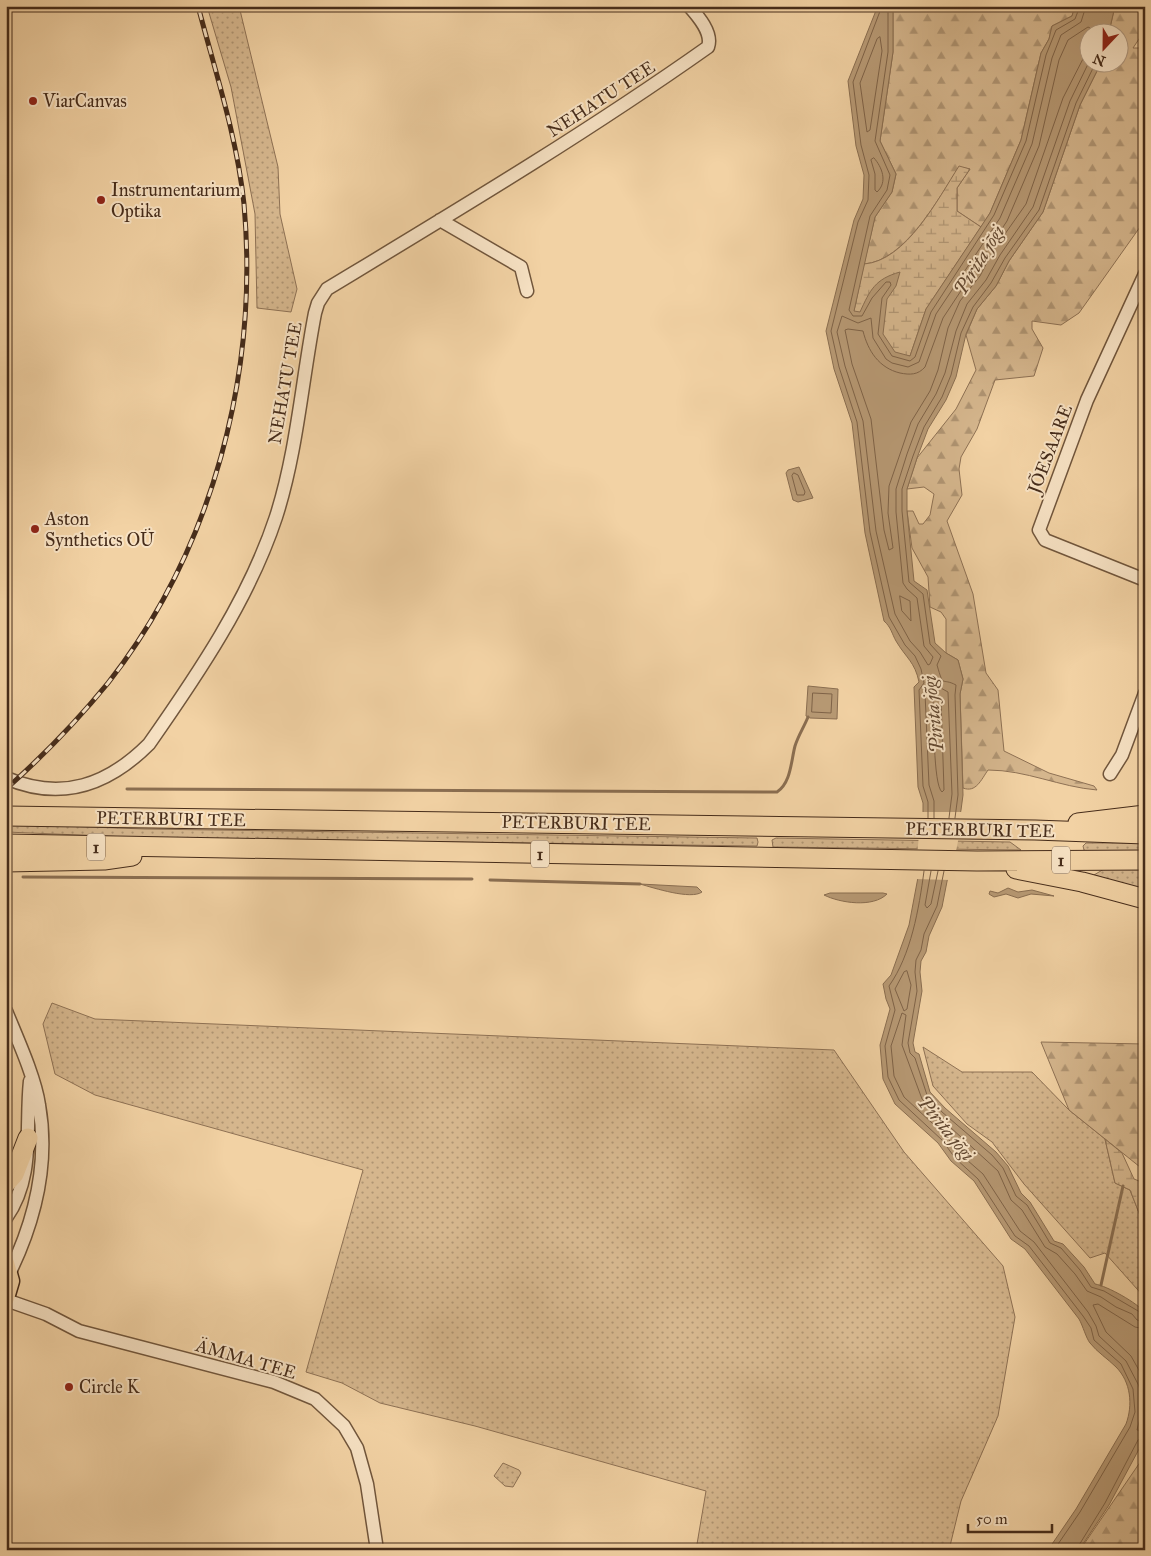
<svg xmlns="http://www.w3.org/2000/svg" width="1151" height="1556" font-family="'IM FELL Great Primer',serif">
  <defs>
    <pattern id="grass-dots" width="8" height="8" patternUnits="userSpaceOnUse" patternTransform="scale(1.25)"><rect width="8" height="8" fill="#d5b68d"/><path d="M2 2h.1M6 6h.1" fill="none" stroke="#af9472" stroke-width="1.8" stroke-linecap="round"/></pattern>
    <pattern id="forest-firs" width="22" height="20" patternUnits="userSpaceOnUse" patternTransform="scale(1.25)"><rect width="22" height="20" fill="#d5b68d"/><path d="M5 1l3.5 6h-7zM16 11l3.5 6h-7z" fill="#af9472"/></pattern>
    <pattern id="wetland-marsh" width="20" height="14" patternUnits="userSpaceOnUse" patternTransform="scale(1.25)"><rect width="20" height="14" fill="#d5b68d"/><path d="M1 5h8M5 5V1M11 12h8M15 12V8" fill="none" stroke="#af9472"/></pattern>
  </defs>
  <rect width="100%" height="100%" fill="#f2d2a4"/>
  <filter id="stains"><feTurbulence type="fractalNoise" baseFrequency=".004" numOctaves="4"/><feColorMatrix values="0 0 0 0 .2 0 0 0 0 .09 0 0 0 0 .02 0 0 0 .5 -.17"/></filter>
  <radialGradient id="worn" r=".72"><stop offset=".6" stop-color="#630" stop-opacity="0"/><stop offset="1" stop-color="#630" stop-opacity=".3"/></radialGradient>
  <!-- grass -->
  <path fill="url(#grass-dots)" stroke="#8e7154" d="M207 6H239L278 167 280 214 297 289 291 312 257 308 255 214 231 87Z
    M6 824 145 829 757 838 758 842 757 846 152 838 6 832Z
    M776 838 1010 842 1021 850 773 847 772 840Z
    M1086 843H1145V853L1090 852 1084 850 1083 846Z
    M1104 869 1145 870V890L1094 875Z
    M52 1003 95 1019 834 1050 904 1152 1003 1266 1015 1317 998 1416 961 1501 949 1550H696L706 1491 475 1426 380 1403 342 1383 306 1372 363 1170 95 1095 55 1074 43 1024Z
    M923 1047 962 1072H1032L1069 1110 1105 1139 1115 1183 1130 1190 1145 1228V1298L1105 1253 1090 1258 1024 1184 992 1142 967 1124 933 1086Z
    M503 1463 519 1470 521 1473 513 1487 505 1486 494 1476Z"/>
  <!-- forest -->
  <path fill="url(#forest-firs)" stroke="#8e7154" d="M893 6H1075L1072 16 1052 26 1049 39 1041 53 1021 140 990 213 981 227 957 211V188L970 169 959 167C938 199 905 261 864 264L875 217 892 192 896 174 880 141 893 52Z
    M1115 6H1145V30L1133 48H1145V220L1079 313 1061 325 1032 321V329L1043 348 1034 376 995 380 977 429 961 457 959 469 962 495 947 521 973 594 986 673 998 690 1004 751 1049 773 1094 786 1097 790C1060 787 1026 770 988 770 981 780 976 793 963 788L960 694 963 679 958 660 946 653V619L941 612 930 607 928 577 912 548 907 511H913L919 524H923L930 515 934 494 924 487 907 489 917 458 956 409 976 370 966 335 977 309 996 286 1009 261 1043 212 1080 105 1101 63 1118 62V32H1109Z
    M1041 1042 1145 1044V1171L1069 1110Z
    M1145 1455V1550H1080Z"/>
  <!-- wetland -->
  <path fill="url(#wetland-marsh)" stroke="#8e7154" d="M959 166 970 169 957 188V211L981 227 926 309 910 356 889 364 854 311 864 264C906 261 938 199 959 166Z
    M1105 1139 1122 1153 1134 1179 1139 1181 1145 1177V1228L1130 1190 1115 1183Z"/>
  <!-- water -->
  <path fill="#b89a75" stroke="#8a6e51" d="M875 6H893V52L880 141 896 174 892 192 875 217 854 311 860 312C870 290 875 279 900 272L896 286 887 299 883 334 895 352 910 356 926 309 990 213 1021 140 1041 53 1049 39 1052 26 1072 16 1075 6H1115L1109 32H1088V62L1101 63 1080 105 1043 212 1009 261 996 286 977 309 966 334 956 377 946 400 928 429 917 458 907 489V511L914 581 927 590 935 643 946 653 958 660 963 679 960 694 963 795 961 810 942 907 929 936 926 952 921 961 920 972 922 991 913 1043 915 1052 919 1054 930 1092 945 1108 996 1152 1008 1166 1021 1193 1030 1202 1054 1241 1063 1244 1084 1267 1095 1284C1107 1286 1138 1303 1145 1313V1438L1109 1505 1079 1550H1048L1076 1509 1126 1424C1133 1405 1131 1382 1116 1367 1108 1359 1097 1352 1090 1343 1086 1338 1083 1326 1079 1319L1025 1249 1011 1239 974 1181 951 1161 938 1143 895 1104 883 1079 880 1045 890 1009 886 999 883 984 891 975 909 925 919 872 923 840V803L918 787 914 687 919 682C915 662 906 658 896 641 892 634 891 627 884 621L865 533 852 423 834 369 826 331 854 220 863 199 864 175 856 146 848 81 877 8Z
    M799 467 813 498 798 502 793 500 786 473 788 470Z
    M808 686 838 689 837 719 810 718 806 716Z
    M640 884 697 887 702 892C691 900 654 888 640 884Z
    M1008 888 1018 892 1032 890 1054 896 1031 894 1018 898 1006 894 994 897 989 894 990 891 998 893Z
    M830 893H883L887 894C873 908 840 903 824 895Z"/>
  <!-- pier -->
  <path fill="#f2d2a4" d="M921 812H964L950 880 915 879Z"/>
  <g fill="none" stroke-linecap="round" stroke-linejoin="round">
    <!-- shore -->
    <path stroke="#7f6348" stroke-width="1" d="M882 6 853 82 861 145 869 175 868 200 858 222 831 331 839 367 857 422 870 532 889 617 905 645 915 656 921 669 924 683 919 690 923 786 928 802V818
      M888 6V52L875 141 890 175 887 190 870 216 849 310 853 316H862L872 298 886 282H890L891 285 882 298 878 334 892 356 910 361 915 357 931 312 994 215 1026 141 1046 55 1056 30 1075 19 1080 6
      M1086 6 1081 22 1061 35 1052 58 1032 144 1000 218 936 314 919 362 908 367 892 363 886 359 873 338 871 318 858 323 842 316 837 332 845 366 863 421 876 531 895 614 910 641 920 652 928 665 930 664 933 657 924 646 917 598 907 589 903 583 896 512V489L907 454 918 424 936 394 945 373 956 331 967 304 986 280 1000 255 1033 207 1070 101 1089 62
      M880 37 882 51 870 130 867 132 860 83 877 39Z
      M1088 49 1063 98 1026 204 993 251 980 276 960 301 948 328 938 370 930 391 911 422 889 486 888 513 893 548 889 550 884 530 871 419 852 364 845 330 848 329 863 331C868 351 879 368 900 373 910 375 918 375 925 367L943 318 1007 221 1039 146 1059 60 1068 40 1088 27 1090 28 1091 32
      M874 158C882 167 888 182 877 192L875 190V174L871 160Z
      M794 473 798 475 805 492 804 495H797L792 476Z
      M900 596 910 601 911 621 902 611Z
      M813 693 832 694 831 713 812 712Z
      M936 694 941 698 944 790 942 792C933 785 934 713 933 697Z
      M934 818V801L929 785 925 693 932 677 939 687 948 692 952 794 949 818
      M955 818 958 795 955 695 956 685C941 677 944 689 937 665L941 656 930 644 923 594 909 582 902 511V489L913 456 924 427 942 397 951 375 961 333 973 307 991 283 1005 258 1039 210 1076 103 1096 62
      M924 871C919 909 911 955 889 986L895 1010 885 1046 888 1077 899 1100 942 1140 955 1158 978 1179 1015 1236 1029 1246 1083 1316 1091 1328 1094 1340 1121 1364 1133 1389 1135 1412 1130 1427 1080 1512 1054 1550
      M931 871 925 905 927 908 931 904 938 871
      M944 871 937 906 924 934 921 950 916 960 915 972 917 991 908 1043 910 1053 915 1058 927 1095 942 1112 992 1155 1003 1168 1016 1196 1027 1205 1050 1243 1061 1248 1080 1270 1091 1287 1104 1291 1145 1315
      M907 971 911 985 907 1009 904 1011 895 989 904 972Z
      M1145 1322 1137 1320 1132 1314 1116 1307 1101 1297 1087 1291 1075 1274 1057 1254 1045 1247 1022 1210 1011 1200 998 1171 938 1116 922 1099 902 1045 906 1015 902 1013 891 1046 894 1076 904 1097 946 1136 959 1153 983 1174 1020 1231 1034 1242 1088 1312 1096 1326 1099 1336 1126 1361 1139 1386 1142 1400 1141 1414 1137 1430 1145 1431
      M1145 1329 1135 1327 1098 1304 1093 1305 1106 1332 1131 1356 1145 1381
      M1076 1550 1105 1503 1138 1440 1145 1437"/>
    <!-- stream -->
    <path stroke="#8a6e51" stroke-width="3" d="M127 789 777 792C791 783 791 761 795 746 798 736 804 727 808 717
      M23 877 472 879
      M490 880 640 884
      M1101 1285 1123 1186"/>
    <!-- minor casing -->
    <g stroke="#71563c" stroke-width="15">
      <path id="minor" d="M440 220 521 267 527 291
        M1145 274 1087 400 1039 530 1045 540 1145 580
        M1110 774 1122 755 1145 693
        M6 778C62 802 108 785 149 744 198 674 249 599 276 517 297 452 302 380 315 313L318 303 327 289C456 211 585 134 708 47 713 33 698 16 689 6
        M6 1011C17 1038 35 1077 39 1105 49 1162 35 1220 10 1272
        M6 1218C35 1177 25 1128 30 1081
        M6 1300 46 1314 79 1331 274 1382 315 1399 344 1426 357 1448 367 1484 377 1550"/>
    </g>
    <!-- major casing -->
    <g stroke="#462c1a" stroke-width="19">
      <path id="major" d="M6 1263 11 1281 6 1298"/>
    </g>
    <!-- highway casing -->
    <g stroke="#462c1a" stroke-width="21">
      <path id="highway" d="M6 816 1035 830 1145 834
        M1078 823 1145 815
        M6 844 977 861 1145 860
        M6 862 104 860 132 856
        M1016 869 1082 882 1145 899
        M6 1183 14 1174 28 1138"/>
    </g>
    <!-- minor -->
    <use href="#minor" stroke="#f7e2c4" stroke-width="12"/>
    <!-- major -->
    <use href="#major" stroke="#f2d2a4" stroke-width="16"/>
    <!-- highway -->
    <use href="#highway" stroke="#f2d2a4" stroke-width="19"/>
    <!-- rail casing -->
    <g stroke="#462c1a" stroke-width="5">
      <path id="rail" d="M6 789C43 756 77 721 108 683 213 549 259 373 244 204 237 137 215 71 198 6"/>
    </g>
    <!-- rail -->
    <use href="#rail" stroke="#f7e2c4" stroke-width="3" stroke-dasharray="9" stroke-linecap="butt"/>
  </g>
  <!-- markers -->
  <g fill="#8f2418" stroke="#f7e2c4" stroke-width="2">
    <circle cx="33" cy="101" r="5"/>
    <circle cx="101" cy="200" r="5"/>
    <circle cx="35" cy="529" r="5"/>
    <circle cx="69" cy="1387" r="5"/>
  </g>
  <g text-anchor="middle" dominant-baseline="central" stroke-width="4" stroke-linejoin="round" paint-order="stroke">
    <!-- shield labels -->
    <g fill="#f7e2c4" stroke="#7b634d" stroke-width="1">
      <rect x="87" y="833.5" width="18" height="27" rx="4"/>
      <rect x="531" y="840.5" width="18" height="27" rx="4"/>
      <rect x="1052" y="846.5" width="18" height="27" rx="4"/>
    </g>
    <g font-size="16" font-weight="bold" fill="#462c1a">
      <text x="96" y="847">1</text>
      <text x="540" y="854">1</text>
      <text x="1061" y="860">1</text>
    </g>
    <!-- street labels -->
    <g font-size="18" fill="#462c1a" stroke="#f7e2c4">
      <text transform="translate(601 99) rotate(-33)">NEHATU TEE</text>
      <text transform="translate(285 383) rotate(-80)">NEHATU TEE</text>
      <text transform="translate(1050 449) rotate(-69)">JÕESAARE</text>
      <text transform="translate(171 819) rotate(1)">PETERBURI TEE</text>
      <text transform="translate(576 823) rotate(1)">PETERBURI TEE</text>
      <text transform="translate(980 830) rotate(1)">PETERBURI TEE</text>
      <text transform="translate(246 1359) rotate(16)">ÄMMA TEE</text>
    </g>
    <!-- poi labels -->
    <g font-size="18" fill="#462c1a" stroke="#f7e2c4" text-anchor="start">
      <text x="43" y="101">ViarCanvas</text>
      <text x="111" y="190">Instrumentarium<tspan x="111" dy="21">Optika</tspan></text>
      <text x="45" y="519">Aston<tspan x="45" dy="21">Synthetics OÜ</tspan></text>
      <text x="79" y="1387">Circle K</text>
    </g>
    <!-- water labels -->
    <g font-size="19" font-style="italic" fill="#624831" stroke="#f7e2c4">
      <text transform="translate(979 260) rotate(-58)">Pirita jõgi</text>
      <text transform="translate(933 714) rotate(-96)">Pirita jõgi</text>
      <text transform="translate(946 1128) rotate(51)">Pirita jõgi</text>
    </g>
  </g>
  <!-- margin -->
  <rect width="1151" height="1556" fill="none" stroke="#f2d2a4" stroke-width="25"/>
  <rect x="8" y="8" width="1136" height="1541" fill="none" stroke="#462c1a" stroke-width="2.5"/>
  <rect x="12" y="12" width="1126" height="1531" fill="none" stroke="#462c1a"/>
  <!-- north arrow -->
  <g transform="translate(1104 48) rotate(202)"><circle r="24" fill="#f7e2c4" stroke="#b09980"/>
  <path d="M0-4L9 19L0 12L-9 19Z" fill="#8f2418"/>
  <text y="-8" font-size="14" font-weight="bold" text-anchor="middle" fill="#462c1a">N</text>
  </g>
  <!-- scale -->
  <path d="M968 1524v8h84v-8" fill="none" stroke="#462c1a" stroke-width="2.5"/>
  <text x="976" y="1524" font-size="15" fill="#462c1a" stroke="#f7e2c4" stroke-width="4" paint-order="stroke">50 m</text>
  <rect width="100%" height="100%" filter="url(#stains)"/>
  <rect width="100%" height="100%" fill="url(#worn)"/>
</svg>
